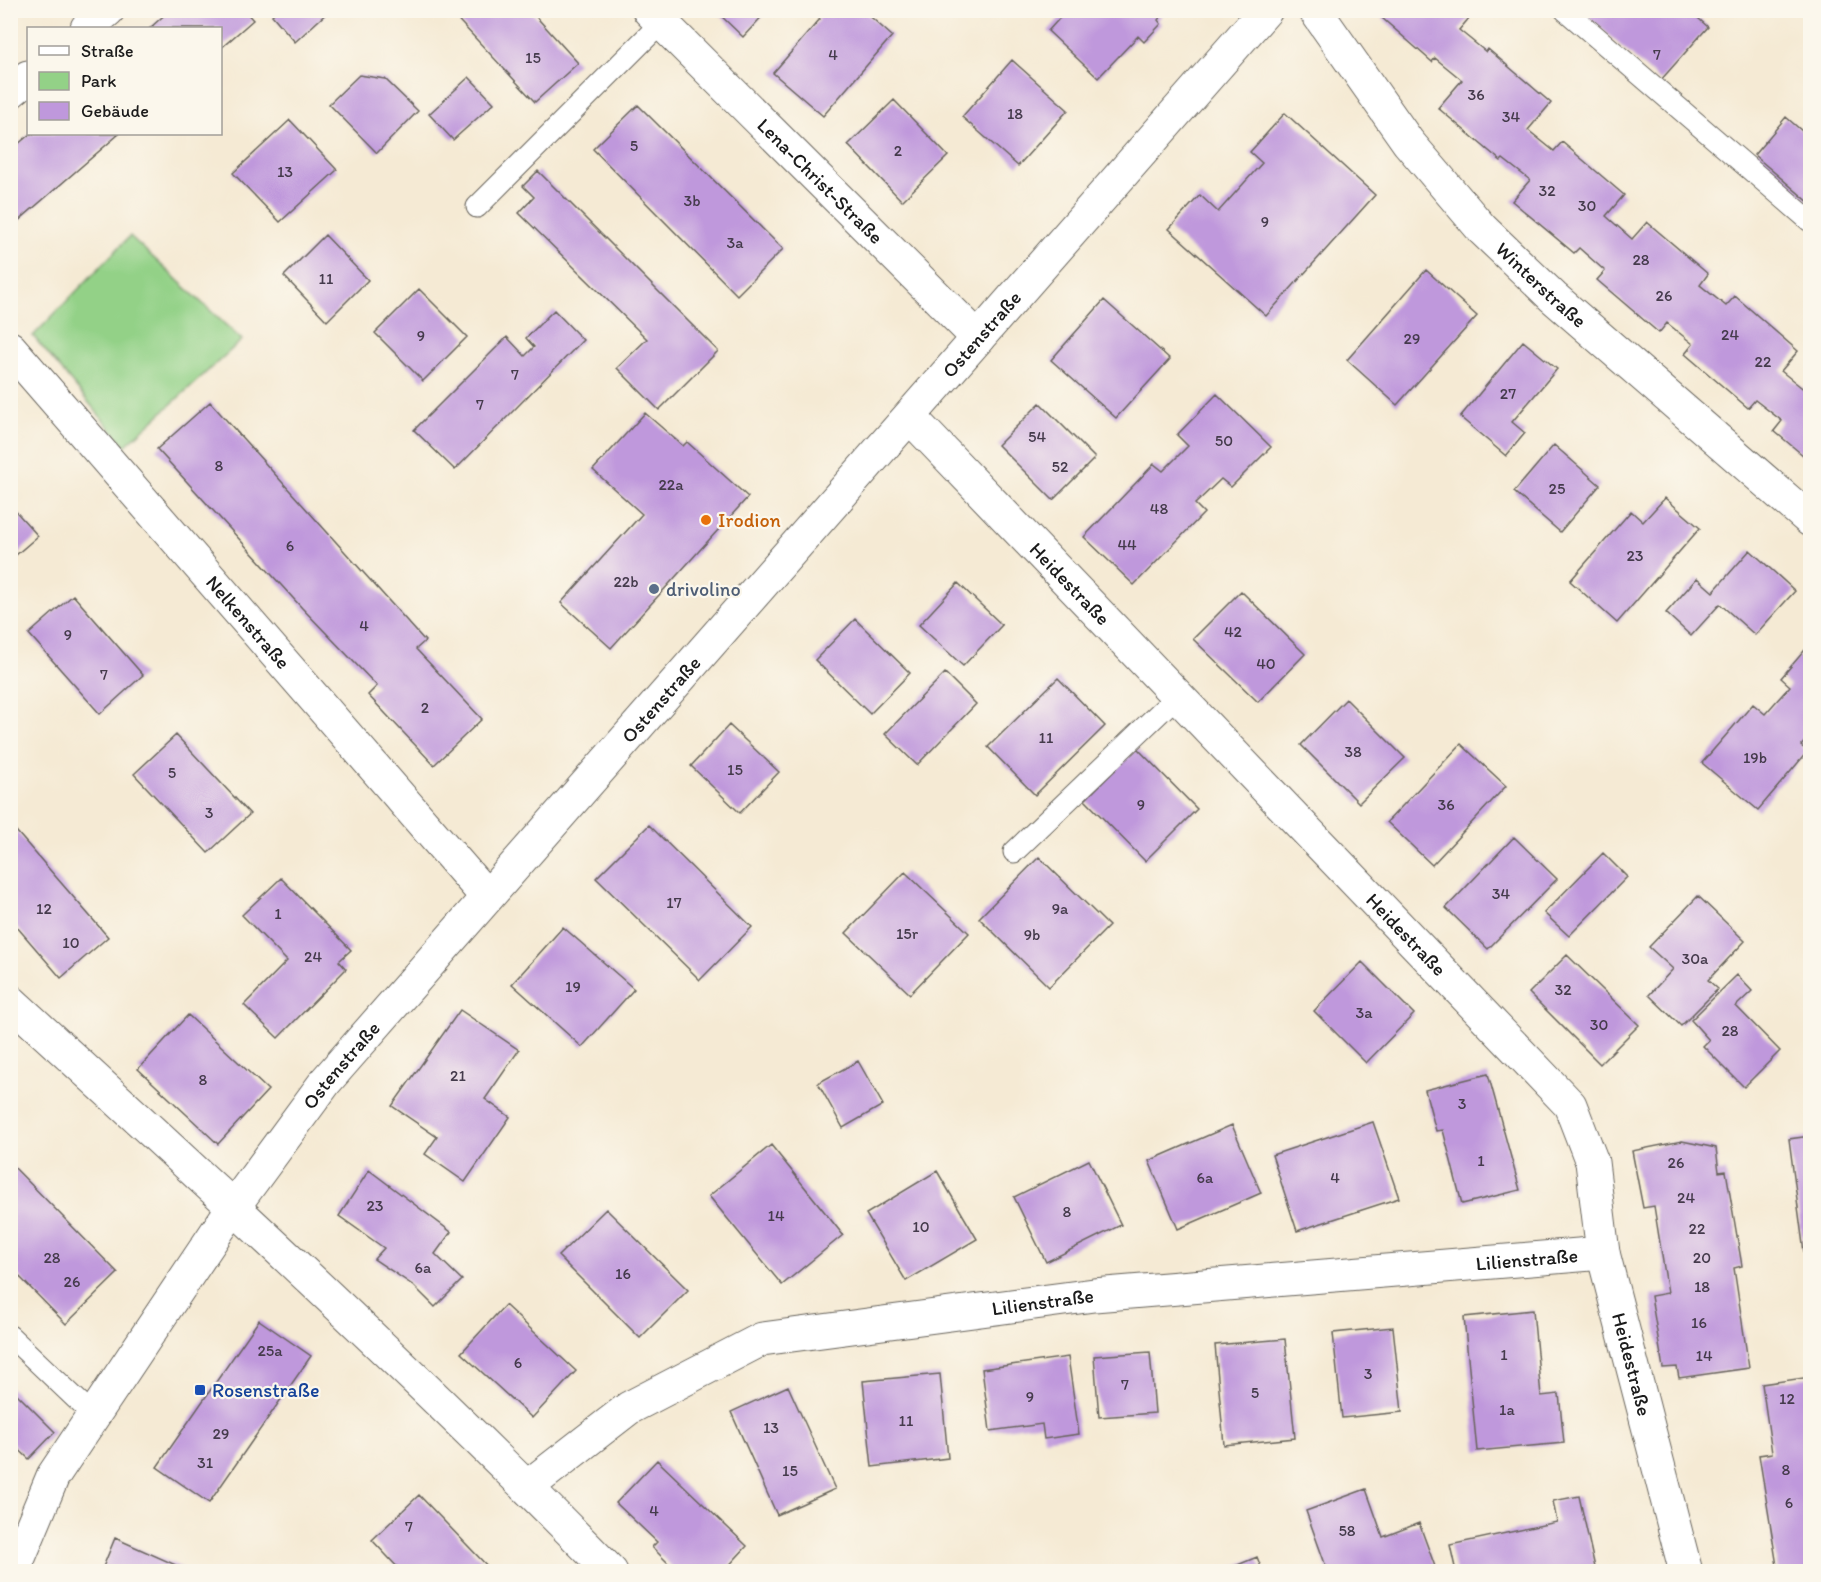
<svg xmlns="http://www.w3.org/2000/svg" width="1821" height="1582" font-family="Itim,sans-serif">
  <rect width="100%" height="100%" fill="#fbf7ec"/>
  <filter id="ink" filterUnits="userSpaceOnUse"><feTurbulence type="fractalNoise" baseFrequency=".0167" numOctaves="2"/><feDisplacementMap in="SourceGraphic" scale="12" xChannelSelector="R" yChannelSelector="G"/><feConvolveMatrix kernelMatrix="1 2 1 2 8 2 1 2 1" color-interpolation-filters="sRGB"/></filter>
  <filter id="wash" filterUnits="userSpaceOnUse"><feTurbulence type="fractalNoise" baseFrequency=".008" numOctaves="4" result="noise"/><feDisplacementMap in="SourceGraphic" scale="24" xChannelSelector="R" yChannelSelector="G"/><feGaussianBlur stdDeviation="1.35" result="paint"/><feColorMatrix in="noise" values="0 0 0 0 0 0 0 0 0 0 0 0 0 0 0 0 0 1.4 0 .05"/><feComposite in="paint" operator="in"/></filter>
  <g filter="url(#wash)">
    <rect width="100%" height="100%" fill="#f5ead4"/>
    <!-- green -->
    <path fill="#93d187" stroke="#587652" stroke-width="1.5" d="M130 236 242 340 125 446 33 336Z"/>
    <g id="blocks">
      <!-- building -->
      <path fill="#bf98dc" d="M170 10H244L253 20 220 49V28H150Z
        M277 10H330L295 42 272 15Z
        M449 10H530L578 63 535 102Z
        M715 10H768L743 37Z
        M810 10H863L892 36 823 116 773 73 820 19Z
        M1067 10H1166L1158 20 1161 24 1144 42 1138 36 1098 78 1048 31Z
        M1373 10H1476L1459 30 1486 52 1488 49 1551 103 1528 130 1554 151 1562 142 1624 195 1606 216 1632 239 1647 222 1708 274 1700 285 1726 306 1735 296 1798 351 1781 371 1806 391 1810 385V461L1774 431 1782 421 1755 400 1748 408 1685 354 1693 344 1667 323 1659 333 1597 280 1605 271 1579 248 1574 253 1512 201 1530 180 1503 159 1501 161 1438 108 1462 80 1435 58 1432 62Z
        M1581 10H1689L1708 27 1660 81Z
        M1012 60 1068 110 1018 166 962 117Z
        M359 75 385 79 418 111 377 153 329 104Z
        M469 77 494 103 453 140 429 114Z
        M894 100 948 156 902 201 848 145Z
        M638 105 783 249 737 295 593 149Z
        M1285 113 1375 195 1266 316 1169 229 1200 195 1218 212 1262 163 1250 152Z
        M1786 117 1810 138V203L1754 155Z
        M290 120 337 170 280 222 233 173Z
        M30 134H119L10 228V151Z
        M538 171 718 351 659 410 617 368 647 339 519 213 534 197 523 186Z
        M325 235 368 280 327 321 284 276Z
        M1426 270 1477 316 1397 405 1347 360Z
        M419 289 467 337 423 381 375 333Z
        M1104 300 1170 359 1116 418 1051 360Z
        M554 310 583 340 455 470 414 430 507 337 525 356 534 347 526 338Z
        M1523 341 1557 369 1512 422 1525 433 1506 456 1460 417Z
        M1217 394 1271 447 1231 487 1221 479 1195 504 1204 513 1134 585 1084 537 1154 464 1163 471 1188 446 1177 435Z
        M210 402 425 641 416 649 482 719 434 765 368 695 377 686 302 608 157 449Z
        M1040 403 1095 458 1053 500 998 445Z
        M645 413 683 446 687 442 748 497 611 648 561 603 642 514 593 470Z
        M1554 445 1600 485 1560 532 1514 492Z
        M1665 498 1700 528 1617 623 1570 581 1631 511 1643 522Z
        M10 505 38 536 10 560Z
        M1750 550 1795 591 1755 635 1720 604 1691 636 1666 613 1697 578 1713 592Z
        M958 583 1002 625 963 666 919 625Z
        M1241 591 1305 654 1258 702 1193 639Z
        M73 595 143 675 100 714 29 634Z
        M855 619 910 673 870 714 815 660Z
        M1810 644V735L1801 746 1808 751 1758 810 1702 763 1753 704 1765 714 1790 686 1781 678Z
        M945 673 976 704 917 765 885 734Z
        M1058 678 1105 726 1035 795 988 747Z
        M1346 699 1405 758 1359 803 1301 745Z
        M729 725 779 772 740 813 691 766Z
        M176 735 250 814 208 853 134 774Z
        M1461 744 1506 786 1432 865 1387 822Z
        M1137 748 1197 809 1145 861 1085 800Z
        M10 824 108 937 61 978 10 919Z
        M649 825 752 927 700 980 596 878Z
        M1514 837 1557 879 1488 949 1446 908Z
        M1603 853 1627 877 1569 936 1544 913Z
        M1039 857 1109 926 1049 987 979 918Z
        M905 872 969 933 910 994 846 933Z
        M281 878 351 950 339 961 346 969 278 1038 244 1005 287 961 242 915Z
        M1698 896 1745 941 1708 980 1718 989 1681 1026 1649 995 1673 969 1649 947Z
        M563 927 634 989 582 1047 512 984Z
        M1567 955 1639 1025 1600 1064 1529 993Z
        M1362 962 1414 1014 1366 1063 1314 1011Z
        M1737 975 1752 991 1736 1006 1780 1051 1744 1087 1703 1046 1709 1040 1691 1020Z
        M460 1010 519 1050 485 1099 510 1117 465 1182 425 1154 437 1137 392 1106Z
        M188 1015 268 1090 218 1144 138 1069Z
        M858 1061 883 1105 843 1128 818 1083Z
        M1488 1074 1520 1190 1462 1204 1443 1130 1436 1131 1425 1090Z
        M1373 1122 1399 1198 1297 1231 1272 1155Z
        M1232 1125 1261 1193 1178 1229 1149 1161Z
        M1810 1136V1290H1809L1789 1139Z
        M1682 1141 1716 1148 1719 1172 1726 1171 1742 1266 1734 1268 1749 1368 1679 1378 1677 1367 1663 1368 1651 1296 1668 1293 1654 1206 1643 1208 1632 1151Z
        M771 1145 843 1235 782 1285 709 1196Z
        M1089 1160 1121 1225 1046 1262 1014 1197Z
        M10 1163 118 1273 66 1324 10 1267Z
        M369 1170 451 1232 435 1254 462 1280 435 1307 414 1286 374 1259 384 1248 339 1216Z
        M937 1171 977 1239 906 1281 866 1214Z
        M606 1209 688 1290 640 1338 558 1256Z
        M505 1305 576 1371 532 1418 461 1353Z
        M1533 1310 1541 1396 1559 1394 1564 1443 1477 1451 1464 1317Z
        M259 1320 311 1356 209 1503 157 1467Z
        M1393 1327 1402 1412 1342 1418 1333 1333Z
        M1285 1339 1295 1438 1224 1445 1215 1345Z
        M1150 1352 1155 1413 1099 1417 1094 1356Z
        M1068 1357 1079 1434 1044 1439 1042 1424 990 1431 982 1369Z
        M940 1374 948 1458 872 1467 863 1381Z
        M1810 1377V1572H1778L1759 1455 1772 1453 1762 1384Z
        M788 1386 835 1489 777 1515 731 1412Z
        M10 1387 55 1432 29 1459 10 1441Z
        M657 1460 747 1546 723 1572H677L652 1547 657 1542 616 1503Z
        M1366 1489 1383 1537 1419 1523 1437 1572H1328L1306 1511Z
        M419 1495 493 1572H402L372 1540Z
        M1579 1496 1596 1572H1456L1450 1545 1557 1522 1553 1501Z
        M115 1538 187 1570 186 1572H101Z
        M1257 1557 1263 1572H1223V1571Z"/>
    </g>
  </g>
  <g filter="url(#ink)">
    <use href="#blocks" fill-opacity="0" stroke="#68645c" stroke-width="1.5"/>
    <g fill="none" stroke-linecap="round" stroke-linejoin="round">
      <!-- service casing -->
      <g stroke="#68645c" stroke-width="23">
        <path id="service" d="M1565 10 1810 221
          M477 207 661 23
          M1014 852 1177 696
          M10 1336 94 1416"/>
      </g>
      <!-- minor casing -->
      <g stroke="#68645c" stroke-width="35">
        <g id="minor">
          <path id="s1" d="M649 10 978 338"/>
          <path id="s2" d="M1315 10 1408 142 1482 229 1553 297 1810 520"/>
          <path d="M87 28 108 10"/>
          <path d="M10 92 28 77"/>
          <path id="s3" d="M10 348 487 897"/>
          <path id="s4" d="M910 417 1570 1105 1592 1162 1603 1253 1686 1572"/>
          <path d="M10 1001C214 1188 417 1375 611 1572"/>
          <path id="s5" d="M527 1487 629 1408 762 1339 1094 1295 1603 1253"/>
          <path id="s6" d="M13 1572 53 1476 234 1206 326 1081 1266 10"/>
        </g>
      </g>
      <!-- service -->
      <use href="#service" stroke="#fff" stroke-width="21"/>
      <!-- minor -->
      <use href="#minor" stroke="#fff" stroke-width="33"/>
    </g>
  </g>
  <!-- markers -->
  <circle fill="#e8710a" stroke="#fbf7ec" stroke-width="2" cx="706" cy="520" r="6"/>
  <circle fill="#5c6f8a" stroke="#fbf7ec" stroke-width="2" cx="654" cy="589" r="6"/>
  <rect fill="#1a4fb4" stroke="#fbf7ec" stroke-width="2" x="194" y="1384" width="12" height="12" rx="3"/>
  <g text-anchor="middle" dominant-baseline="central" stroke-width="4.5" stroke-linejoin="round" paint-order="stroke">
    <!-- number labels -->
    <g font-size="16" fill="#453b4c">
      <text x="833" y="54">4</text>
      <text x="1657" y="54">7</text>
      <text x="533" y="57">15</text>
      <text x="1476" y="94">36</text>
      <text x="1015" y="113">18</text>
      <text x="1511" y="116">34</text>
      <text x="634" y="145">5</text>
      <text x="898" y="150">2</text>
      <text x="285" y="171">13</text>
      <text x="1547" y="190">32</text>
      <text x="692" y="200">3b</text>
      <text x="1587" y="205">30</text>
      <text x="1265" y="221">9</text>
      <text x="735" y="242">3a</text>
      <text x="1641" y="259">28</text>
      <text x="326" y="278">11</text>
      <text x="1664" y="295">26</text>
      <text x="1730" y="334">24</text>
      <text x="421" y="335">9</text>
      <text x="1412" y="338">29</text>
      <text x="1763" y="361">22</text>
      <text x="515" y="374">7</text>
      <text x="1508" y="393">27</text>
      <text x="480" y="404">7</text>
      <text x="1037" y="436">54</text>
      <text x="1224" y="440">50</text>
      <text x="219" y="465">8</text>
      <text x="1060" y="466">52</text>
      <text x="671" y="484">22a</text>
      <text x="1557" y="488">25</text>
      <text x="1159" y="508">48</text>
      <text x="1127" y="544">44</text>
      <text x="290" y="545">6</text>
      <text x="1635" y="555">23</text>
      <text x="626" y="581">22b</text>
      <text x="364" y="625">4</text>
      <text x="1233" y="631">42</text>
      <text x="68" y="634">9</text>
      <text x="1266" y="663">40</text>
      <text x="104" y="674">7</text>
      <text x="425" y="707">2</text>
      <text x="1046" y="737">11</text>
      <text x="1353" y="751">38</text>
      <text x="1755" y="757">19b</text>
      <text x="735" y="769">15</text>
      <text x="172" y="772">5</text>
      <text x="1141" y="804">9</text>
      <text x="1446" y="804">36</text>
      <text x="209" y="812">3</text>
      <text x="1501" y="893">34</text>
      <text x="674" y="902">17</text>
      <text x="44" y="908">12</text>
      <text x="1060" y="908">9a</text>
      <text x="278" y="913">1</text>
      <text x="907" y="933">15r</text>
      <text x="1032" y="934">9b</text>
      <text x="71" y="942">10</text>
      <text x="313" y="956">24</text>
      <text x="1695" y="958">30a</text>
      <text x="573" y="986">19</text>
      <text x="1563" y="989">32</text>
      <text x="1364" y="1012">3a</text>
      <text x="1599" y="1024">30</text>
      <text x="1730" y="1030">28</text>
      <text x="458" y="1075">21</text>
      <text x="203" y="1079">8</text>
      <text x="1462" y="1103">3</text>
      <text x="1481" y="1160">1</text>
      <text x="1676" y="1162">26</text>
      <text x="1205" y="1177">6a</text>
      <text x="1335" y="1177">4</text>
      <text x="1686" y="1197">24</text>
      <text x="375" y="1205">23</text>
      <text x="1067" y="1211">8</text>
      <text x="776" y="1215">14</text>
      <text x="921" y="1226">10</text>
      <text x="1697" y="1228">22</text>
      <text x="52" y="1257">28</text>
      <text x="1702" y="1257">20</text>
      <text x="423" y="1267">6a</text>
      <text x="623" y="1273">16</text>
      <text x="72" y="1281">26</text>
      <text x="1702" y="1286">18</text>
      <text x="1699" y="1322">16</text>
      <text x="270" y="1350">25a</text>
      <text x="1504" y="1354">1</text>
      <text x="1704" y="1355">14</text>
      <text x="518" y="1362">6</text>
      <text x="1368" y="1373">3</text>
      <text x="1125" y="1384">7</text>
      <text x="1255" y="1392">5</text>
      <text x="1030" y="1396">9</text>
      <text x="1787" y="1398">12</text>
      <text x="1507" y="1409">1a</text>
      <text x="906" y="1420">11</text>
      <text x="771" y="1427">13</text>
      <text x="221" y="1433">29</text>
      <text x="205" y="1462">31</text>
      <text x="1786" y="1469">8</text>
      <text x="790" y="1470">15</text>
      <text x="1789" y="1502">6</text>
      <text x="654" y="1510">4</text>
      <text x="409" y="1526">7</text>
      <text x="1347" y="1530">58</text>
    </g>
    <!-- street labels -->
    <g font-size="20" fill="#1c1c1c" stroke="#fbf7ec">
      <text stroke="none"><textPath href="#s1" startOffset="242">Lena-Christ-Straße</textPath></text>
      <text stroke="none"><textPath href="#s2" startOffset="357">Winterstraße</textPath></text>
      <text stroke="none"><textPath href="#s6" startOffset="1578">Ostenstraße</textPath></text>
      <text stroke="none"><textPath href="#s4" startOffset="231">Heidestraße</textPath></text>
      <text stroke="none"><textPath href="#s3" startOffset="363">Nelkenstraße</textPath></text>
      <text stroke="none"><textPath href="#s6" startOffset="1092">Ostenstraße</textPath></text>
      <text stroke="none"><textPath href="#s4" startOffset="717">Heidestraße</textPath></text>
      <text stroke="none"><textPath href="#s6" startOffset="606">Ostenstraße</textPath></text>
      <text stroke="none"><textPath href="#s5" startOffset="1048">Lilienstraße</textPath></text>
      <text stroke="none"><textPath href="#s5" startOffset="562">Lilienstraße</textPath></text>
      <text stroke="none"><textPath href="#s4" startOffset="1221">Heidestraße</textPath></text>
    </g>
    <!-- food labels -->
    <g font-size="20" fill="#c56008" stroke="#fbf7ec" text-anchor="start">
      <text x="718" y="520">Irodion</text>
    </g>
    <!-- service labels -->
    <g font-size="20" fill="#4e5e75" stroke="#fbf7ec" text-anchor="start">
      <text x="666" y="589">drivolino</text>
    </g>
    <!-- transit labels -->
    <g font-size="20" fill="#164399" stroke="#fbf7ec" text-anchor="start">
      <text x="212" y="1390">Rosenstraße</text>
    </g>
  </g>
  <!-- margin -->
  <rect width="1821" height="1582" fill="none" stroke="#fbf7ec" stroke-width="36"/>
  <!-- legend -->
  <rect x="27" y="27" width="195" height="108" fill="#fbf7ec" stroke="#a29f99" stroke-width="1.5"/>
  <rect x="39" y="46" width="30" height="9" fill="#ffffff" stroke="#a29f99" stroke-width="1.5"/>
  <text x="81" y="57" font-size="18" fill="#1c1c1c">Straße</text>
  <rect x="39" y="72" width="30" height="18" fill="#93d187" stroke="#a29f99" stroke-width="1.5"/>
  <text x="81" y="87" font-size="18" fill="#1c1c1c">Park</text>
  <rect x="39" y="102" width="30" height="18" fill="#bf98dc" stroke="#a29f99" stroke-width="1.5"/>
  <text x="81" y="117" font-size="18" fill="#1c1c1c">Gebäude</text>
</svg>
